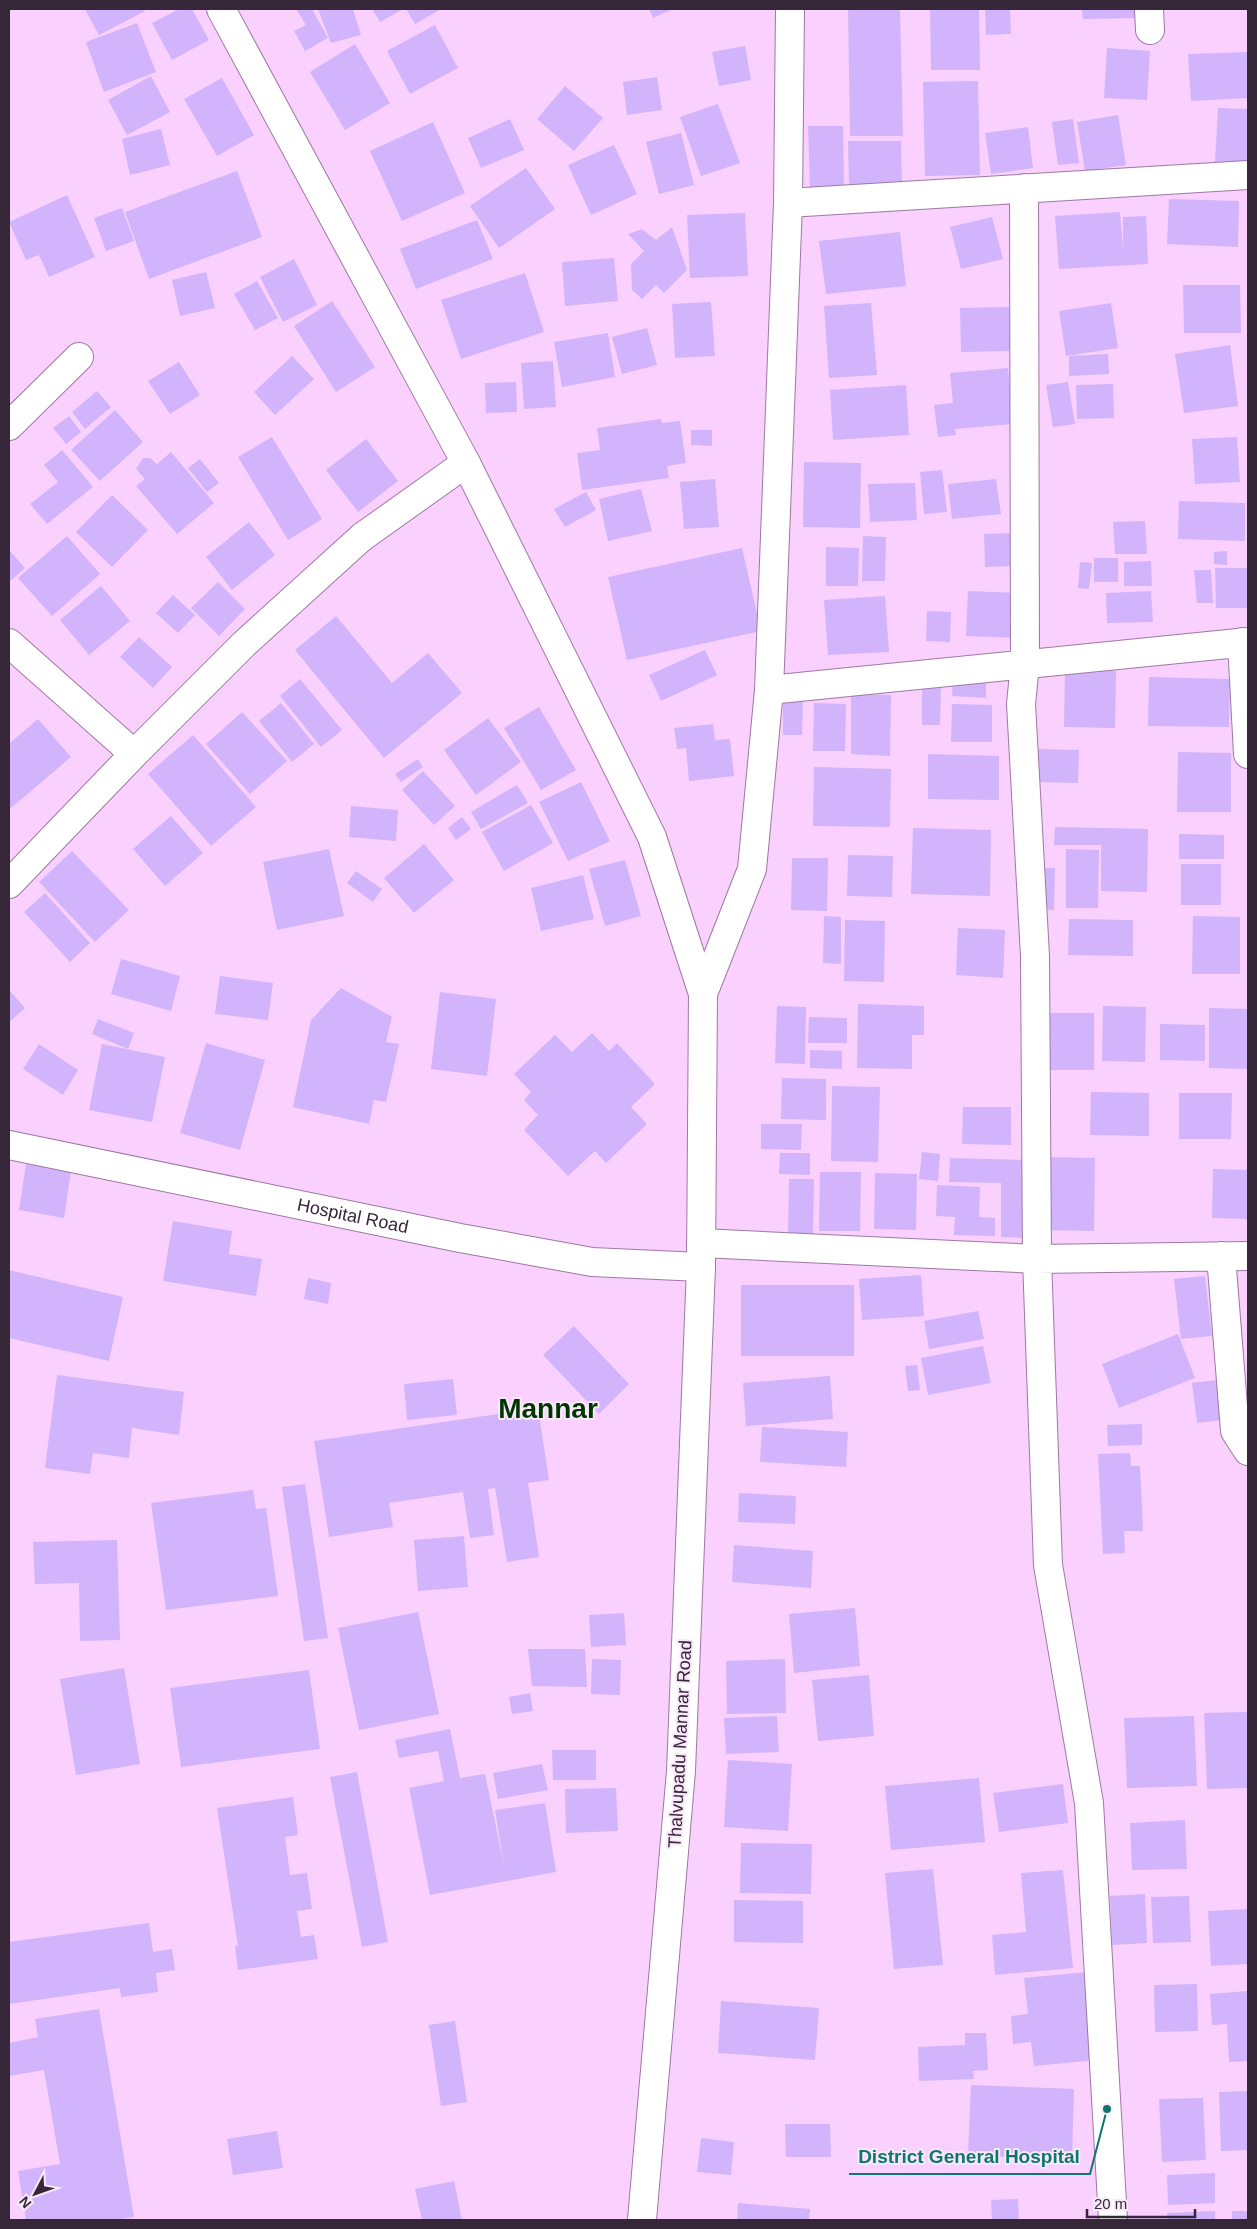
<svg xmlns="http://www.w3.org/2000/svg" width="1257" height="2229" font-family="Arial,sans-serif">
  <rect width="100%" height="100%" fill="#fad1fe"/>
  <!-- building -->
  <path fill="#d1b4fc" d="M85 9H144L145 11 99 35Z
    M179 9H192L209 40 172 60 152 23Z
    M296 9H312L328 38 305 51 294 31 306 25Z
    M318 9H353L361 35 331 43Z
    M372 9H403L380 22Z
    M406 9H441L415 24Z
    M649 9H673L653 18Z
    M848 9H900L903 136H850Z
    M930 9H979L980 70H931Z
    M985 9H1010L1011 34 986 35Z
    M1082 9H1136V18L1083 19Z
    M137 23 156 72 104 92 86 42Z
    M435 25 458 68 410 94 387 51Z
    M355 44 390 103 345 130 310 72Z
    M745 46 751 80 719 86 712 52Z
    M1107 48 1150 51 1147 100 1104 98Z
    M1248 52V98L1191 101 1188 54Z
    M151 76 170 112 127 135 108 100Z
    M657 77 662 110 627 115 623 82Z
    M222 78 254 135 217 156 184 99Z
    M978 81 980 175 925 176 923 82Z
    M565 86 603 118 574 151 537 119Z
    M718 104 740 163 701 176 680 117Z
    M1218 108 1248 109V164L1215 162Z
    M1118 115 1126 165 1085 171 1077 122Z
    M510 119 524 150 481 168 468 138Z
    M1073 119 1079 163 1058 165 1052 122Z
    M433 122 465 193 402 221 370 151Z
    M808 126H843L844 189H810Z
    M1028 127 1033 168 991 174 985 133Z
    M161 129 170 165 130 175 122 139Z
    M681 133 694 185 659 194 646 142Z
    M848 141H901L902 184H849Z
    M614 145 637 194 591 215 568 165Z
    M526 168 555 209 499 248 470 206Z
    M237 171 262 237 149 279 125 212Z
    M67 195 95 257 49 277 39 255 26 260 9 222Z
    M1169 199 1239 201 1238 247 1167 244Z
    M122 208 134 241 106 251 94 218Z
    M1120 212 1123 249V217L1146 216 1148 264 1059 269 1055 216Z
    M745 213 748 276 690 278 687 215Z
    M992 217 1003 259 961 269 950 227Z
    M477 220 493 259 416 289 400 249Z
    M672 227 687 270 664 293 656 285 642 299 632 290 631 264 644 251 628 234 642 229 656 240Z
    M900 232 906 286 826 294 819 241Z
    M614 258 618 301 565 306 562 262Z
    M294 259 317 305 283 322 260 277Z
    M206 272 215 308 180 316 172 280Z
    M525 273 544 332 461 359 441 300Z
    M257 281 278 318 255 330 234 294Z
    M1183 285H1240L1241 333H1184Z
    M332 301 375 367 336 392 294 326Z
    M711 302 715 356 675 358 672 304Z
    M871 303 877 375 829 378 824 306Z
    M1111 303 1118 348 1066 356 1059 311Z
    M1009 307 1010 351 961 352 960 308Z
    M647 328 657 365 622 374 612 337Z
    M608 333 615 377 562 387 554 342Z
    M1230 345 1238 406 1184 413 1175 354Z
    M1108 354 1109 374 1069 376V356Z
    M292 356 314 379 275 415 254 392Z
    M553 361 556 407 524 409 521 363Z
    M179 362 200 395 170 414 148 381Z
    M1008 368 1013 424 955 429 956 435 938 437 934 405 953 403 950 373Z
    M516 382 517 412 486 413 485 383Z
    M1068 382 1075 424 1053 427 1046 385Z
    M1113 384 1114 418 1077 419 1076 385Z
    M906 385 909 435 833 440 830 390Z
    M97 391 111 407 85 429 72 412Z
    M115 410 143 442 100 481 71 450Z
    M69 416 81 432 66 444 53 428Z
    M661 419 662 423 680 421 686 463 667 466 669 478 582 490 577 453 600 450 597 428Z
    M691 430H712V446L691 445Z
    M272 437 322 519 288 540 238 457Z
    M1237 437 1240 482 1195 484 1192 439Z
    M366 439 398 481 358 512 326 470Z
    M62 450 93 487 47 524 30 504 58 482 44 465Z
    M171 452 214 503 177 534 136 486 145 479 136 469 143 458H150L157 464Z
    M200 459 219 483 207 492 188 468Z
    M804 462 861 463 860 528 803 527Z
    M942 470 947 512 924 514 920 472Z
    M715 479 719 527 684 529 680 482Z
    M996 479 1001 514 952 519 948 484Z
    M915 483 917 520 870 522 868 484Z
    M641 489 652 531 608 541 599 499Z
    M586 492 596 510 565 527 554 509Z
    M112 495 148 530 112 567 76 532Z
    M1179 501 1245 503V541L1178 539Z
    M1145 521 1147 554H1115L1113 522Z
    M249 522 275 555 232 590 206 557Z
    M1012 533 1013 566 985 567 984 534Z
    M67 536 100 574 52 616 18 578Z
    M863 536 886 537 885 581H862Z
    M826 547 859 548 858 586H826Z
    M742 548 761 631 627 660 608 577Z
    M9 550 25 568 9 582Z
    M1227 551V565L1214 564V552Z
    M1094 558H1118V582H1094Z
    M1151 561 1152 586H1124V562Z
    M1080 562 1092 563 1089 589 1078 588Z
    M1215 568H1248V608H1216Z
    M1194 570H1211L1213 603H1197Z
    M218 582 245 609 219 636 191 608Z
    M101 586 130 621 89 655 60 620Z
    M968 591 1020 593 1018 638 966 636Z
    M1151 591 1153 622 1107 623 1106 593Z
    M173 595 195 615 178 633 156 613Z
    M885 596 889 652 828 655 824 600Z
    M927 611 951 612 950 642 926 641Z
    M336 616 392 683 428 653 462 693 384 758 295 650Z
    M139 637 172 667 153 688 120 657Z
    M705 650 717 675 661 701 649 675Z
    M1065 670 1116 671 1115 728 1064 727Z
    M1149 677 1230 679 1229 727 1148 726Z
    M300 679 342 730 321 747 280 696Z
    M953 680 986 682V698L952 696Z
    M922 687 941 688 940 725H922Z
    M851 694 891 695 890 756 851 754Z
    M783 697 803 698 802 735H783Z
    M281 703 314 744 292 762 259 721Z
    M814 703 846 704 845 751H813Z
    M952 704 992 705V742H951Z
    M539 707 576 770 541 790 504 728Z
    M242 712 287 761 250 794 206 744Z
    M488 718 521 762 476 795 444 750Z
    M38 719 71 757 11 808 9 805V744Z
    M713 724 715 740 730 739 734 776 689 781 686 748 677 749 674 728Z
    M193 735 256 807 211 846 148 774Z
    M1037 749 1079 750 1078 783 1037 782Z
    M1178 752 1231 753V812H1177Z
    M928 754 999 756V800L928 799Z
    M418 759 423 767 401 782 395 774Z
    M814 767 891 769 890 827 813 826Z
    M423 771 455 806 434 825 402 790Z
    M581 782 610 841 568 861 539 802Z
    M517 785 528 803 481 829 471 812Z
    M531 805 553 843 504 871 482 832Z
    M351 806 398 810 396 841 349 837Z
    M171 816 203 853 165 886 133 849Z
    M462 817 471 829 456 840 448 828Z
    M1055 827 1148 829 1147 892 1101 891V845H1054Z
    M913 828 991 830 990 896 911 894Z
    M1179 834 1224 835V859H1179Z
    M424 844 454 880 414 913 384 878Z
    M329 849 344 916 277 930 263 862Z
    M1066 849 1099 850 1098 908H1066Z
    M72 851 129 910 95 942 39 882Z
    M848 855 893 856 892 897 847 896Z
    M792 858H828L827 911 791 910Z
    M625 860 641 916 605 926 589 869Z
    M1181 864H1221V905H1181Z
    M1041 868H1055L1054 910 1040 909Z
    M356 871 382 889 373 902 347 883Z
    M583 875 594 919 541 931 531 888Z
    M45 893 90 943 70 962 24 912Z
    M824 916 841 917V964L823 963Z
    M1193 916 1240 917V974H1192Z
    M1069 919 1133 920V956L1068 955Z
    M845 920 885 921 884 982 844 981Z
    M958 928 1005 930 1003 978 956 975Z
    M121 959 180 976 171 1011 111 994Z
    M220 976 273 983 268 1020 215 1014Z
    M341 988 392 1017 386 1042 399 1044 386 1102 374 1100 369 1124 293 1107 311 1020Z
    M9 990 25 1008 9 1022Z
    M440 992 496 999 487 1076 431 1069Z
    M858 1004 924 1006V1035H912V1069L857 1068Z
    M777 1006 806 1007 805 1064 775 1063Z
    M1103 1006 1146 1007 1145 1062 1102 1061Z
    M1209 1008 1248 1009V1069L1209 1068Z
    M1046 1013H1094V1070H1045Z
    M809 1017 847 1018V1043H808Z
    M98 1019 134 1033 128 1049 92 1034Z
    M1160 1024 1205 1025V1061L1160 1060Z
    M592 1033 609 1051 617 1043 655 1084 631 1107 647 1124 606 1163 595 1151 568 1176 524 1130 538 1115 524 1100 531 1092 514 1074 555 1035 572 1052Z
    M206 1043 265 1060 240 1150 180 1133Z
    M39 1044 78 1070 63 1095 23 1069Z
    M102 1044 165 1057 152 1122 89 1110Z
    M810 1050 842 1051V1069L810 1068Z
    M782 1078 826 1079V1120L781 1119Z
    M832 1086 880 1087 878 1162 831 1161Z
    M1091 1092 1149 1093V1136L1090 1135Z
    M1179 1093H1232L1231 1139H1179Z
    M963 1107H1011V1145L962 1144Z
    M761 1124H802L801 1150 761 1149Z
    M922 1152 940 1154 938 1181 919 1179Z
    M780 1153H810V1175L779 1174Z
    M1041 1157 1095 1158 1094 1231 1040 1230Z
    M950 1158 1030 1160 1029 1238 1001 1237V1183L949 1182Z
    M26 1164 71 1171 64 1218 19 1210Z
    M1213 1169 1248 1170V1219L1212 1218Z
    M820 1172H861L860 1231H819Z
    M875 1173 917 1174 916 1230 874 1229Z
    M789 1179H814L813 1236 788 1235Z
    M937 1185 980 1187 979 1217 995 1218V1236L954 1235 955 1217 936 1216Z
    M173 1221 232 1231 229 1254 262 1259 256 1296 163 1281Z
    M9 1270 123 1297 109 1361 9 1338Z
    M921 1275 924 1316 862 1320 859 1279Z
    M1205 1276 1212 1336 1181 1339 1174 1279Z
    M308 1278 331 1283 328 1304 304 1299Z
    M741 1285H854V1356H741Z
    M978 1311 984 1339 929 1349 924 1321Z
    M574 1326 629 1384 599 1414 543 1355Z
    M1178 1334 1195 1378 1119 1408 1102 1364Z
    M983 1346 991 1383 928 1395 921 1358Z
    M917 1365 920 1390 908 1391 905 1366Z
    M57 1375 184 1392 179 1435 132 1428 129 1458 93 1453 90 1474 45 1468Z
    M830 1376 833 1419 746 1426 743 1383Z
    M453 1379 457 1415 407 1420 404 1384Z
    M1218 1380 1222 1420 1197 1423 1192 1383Z
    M538 1408 549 1480 528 1483 539 1557 507 1562 495 1488 488 1489 494 1535 470 1538 463 1492 389 1503 393 1527 329 1537 314 1441Z
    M1142 1424V1445L1108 1446 1107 1425Z
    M762 1427 848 1432 846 1467 760 1462Z
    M1130 1453 1131 1466H1140L1143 1531H1124L1125 1553 1103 1554 1098 1454Z
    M305 1484 328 1638 304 1641 282 1487Z
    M253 1490 256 1509 266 1508 278 1596 166 1610 151 1503Z
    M739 1493 796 1496 795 1524 738 1522Z
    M464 1536 468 1587 418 1591 414 1540Z
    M117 1540 120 1640 80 1641 79 1583 35 1584 33 1542Z
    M734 1545 813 1551 811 1588 732 1582Z
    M855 1608 860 1666 794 1673 789 1614Z
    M418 1612 439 1714 359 1730 338 1628Z
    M624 1613 626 1645 591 1647 589 1615Z
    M528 1649H585L587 1687 532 1686Z
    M592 1659 621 1660 620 1695 591 1694Z
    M785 1659 786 1713 727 1714 726 1661Z
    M124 1668 140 1764 76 1775 60 1679Z
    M309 1670 320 1749 181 1767 170 1688Z
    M869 1675 874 1736 818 1741 812 1680Z
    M530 1693 533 1711 512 1714 509 1697Z
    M1248 1712V1788L1207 1789 1204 1713Z
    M777 1716 779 1752 726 1754 724 1718Z
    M1194 1716 1197 1786 1127 1788 1124 1718Z
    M450 1729 460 1778 485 1774 504 1865 495 1810 545 1803 556 1872 430 1895 409 1788 444 1781 438 1751 399 1758 395 1740Z
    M552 1750H596V1780H553Z
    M728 1760 792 1764 788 1831 724 1827Z
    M542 1764 548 1790 498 1799 493 1773Z
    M357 1772 388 1942 362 1947 330 1777Z
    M979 1778 985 1842 891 1850 885 1786Z
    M1063 1784 1068 1823 999 1832 993 1793Z
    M616 1788 618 1831 566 1833 565 1789Z
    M293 1797 298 1835 285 1837 290 1875 307 1873 312 1909 297 1911 301 1937 314 1935 318 1959 238 1970 235 1946H238L217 1808Z
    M1185 1820 1187 1869 1132 1870 1130 1823Z
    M741 1843 812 1844 811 1894 740 1893Z
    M933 1869 943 1965 894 1969 885 1873Z
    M1063 1870 1073 1968 995 1975 992 1935 1026 1932 1021 1873Z
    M1145 1894 1147 1943 1112 1945 1110 1896Z
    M1189 1896 1191 1942 1153 1943 1151 1897Z
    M734 1900 803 1901V1943L734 1942Z
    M1248 1909V1964L1211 1966 1208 1911Z
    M149 1923 153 1952 172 1949 175 1970 156 1973 158 1992 121 1997 120 1988 9 2004V1942Z
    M1087 1972 1096 2060 1034 2066 1031 2042 1013 2044 1011 2016 1028 2014 1024 1978Z
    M1197 1984 1198 2031 1155 2032 1154 1985Z
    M1248 1991V2061L1229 2062 1227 2024 1212 2025 1210 1994Z
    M721 2001 819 2008 815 2060 718 2053Z
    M99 2009 134 2217 116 2220H26L18 2171 60 2164 44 2070 9 2076V2043L38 2037 35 2019Z
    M455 2021 467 2102 441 2106 429 2025Z
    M965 2033H986L988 2070 973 2071 974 2079 919 2081 918 2047 965 2045Z
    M971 2085 1074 2089 1072 2160 968 2155Z
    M1248 2091V2150L1221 2151 1219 2092Z
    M1203 2098 1206 2160 1162 2162 1159 2099Z
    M785 2124H830L831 2157H786Z
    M277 2131 283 2168 233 2175 227 2139Z
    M701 2138 734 2142 731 2175 697 2172Z
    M1215 2173V2203L1168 2205 1167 2175Z
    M454 2181 462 2220H422L415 2189Z
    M1018 2199 1019 2220H992L991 2200Z
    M738 2203 810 2209 809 2220H737Z
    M1215 2211V2220H1168L1167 2213Z
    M1232 2211H1248V2220H1232Z"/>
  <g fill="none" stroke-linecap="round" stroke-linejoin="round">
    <!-- street casing -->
    <g stroke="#9e78a2" stroke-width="30">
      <path id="street" d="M1149 9 1150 30
        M1024 188 1025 664 1021 704 1035 956 1037 1259 1048 1565 1089 1803 1113 2220
        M788 203 1248 175
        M9 426 79 357
        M1242 642 1248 754
        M9 643 134 754 9 884
        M769 690 1248 642
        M134 754 244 644 362 537 466 463
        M703 994 752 869 769 690 788 203 790 9
        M701 1243 1037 1259 1248 1256
        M1221 1256 1235 1431 1248 1451"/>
    </g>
    <!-- secondary casing -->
    <g stroke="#9e78a2" stroke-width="30">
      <g id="secondary">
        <path d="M221 9 466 463 652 837 703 994 701 1267 681 1771 642 2220"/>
        <path id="s1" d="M9 1145 460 1238 592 1262 701 1267"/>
      </g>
    </g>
    <!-- street -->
    <use href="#street" stroke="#fff" stroke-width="28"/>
    <!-- secondary -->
    <use href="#secondary" stroke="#fff" stroke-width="28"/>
  </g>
  <g text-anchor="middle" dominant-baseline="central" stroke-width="4" stroke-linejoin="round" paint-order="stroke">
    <!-- street labels -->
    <g font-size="18" fill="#362738" stroke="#f8e8fa">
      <text stroke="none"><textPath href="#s1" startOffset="351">Hospital Road</textPath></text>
      <text transform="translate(680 1744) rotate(-87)">Thalvupadu Mannar Road</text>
    </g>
    <!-- town labels -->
    <g font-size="28" font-weight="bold" fill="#003500" stroke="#f8e8fa">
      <text x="548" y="1408">Mannar</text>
    </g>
  </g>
  <!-- callouts -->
  <path fill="none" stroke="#0f766e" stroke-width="2" d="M1107 2109L1090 2174H849"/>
  <circle fill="#0f766e" stroke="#f8e8fa" stroke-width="2" cx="1107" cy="2109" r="5"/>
  <g font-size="19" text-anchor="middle" font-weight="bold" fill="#0f766e" stroke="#f8e8fa" stroke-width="4" stroke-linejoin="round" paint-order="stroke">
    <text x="969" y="2163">District General Hospital</text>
  </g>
  <!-- border -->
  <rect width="1257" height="2229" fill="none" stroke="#362738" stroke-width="20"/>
  <!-- north arrow -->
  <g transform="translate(35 2194) rotate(229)" stroke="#f8e8fa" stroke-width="4" paint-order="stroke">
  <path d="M0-4L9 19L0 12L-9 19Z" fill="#362738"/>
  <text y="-8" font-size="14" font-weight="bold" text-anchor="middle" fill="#362738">N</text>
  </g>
  <!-- scale -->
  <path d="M1087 2209v8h108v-8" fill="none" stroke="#362738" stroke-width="2.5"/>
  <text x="1094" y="2209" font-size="15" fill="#362738" stroke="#f8e8fa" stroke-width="4" paint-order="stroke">20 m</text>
</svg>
